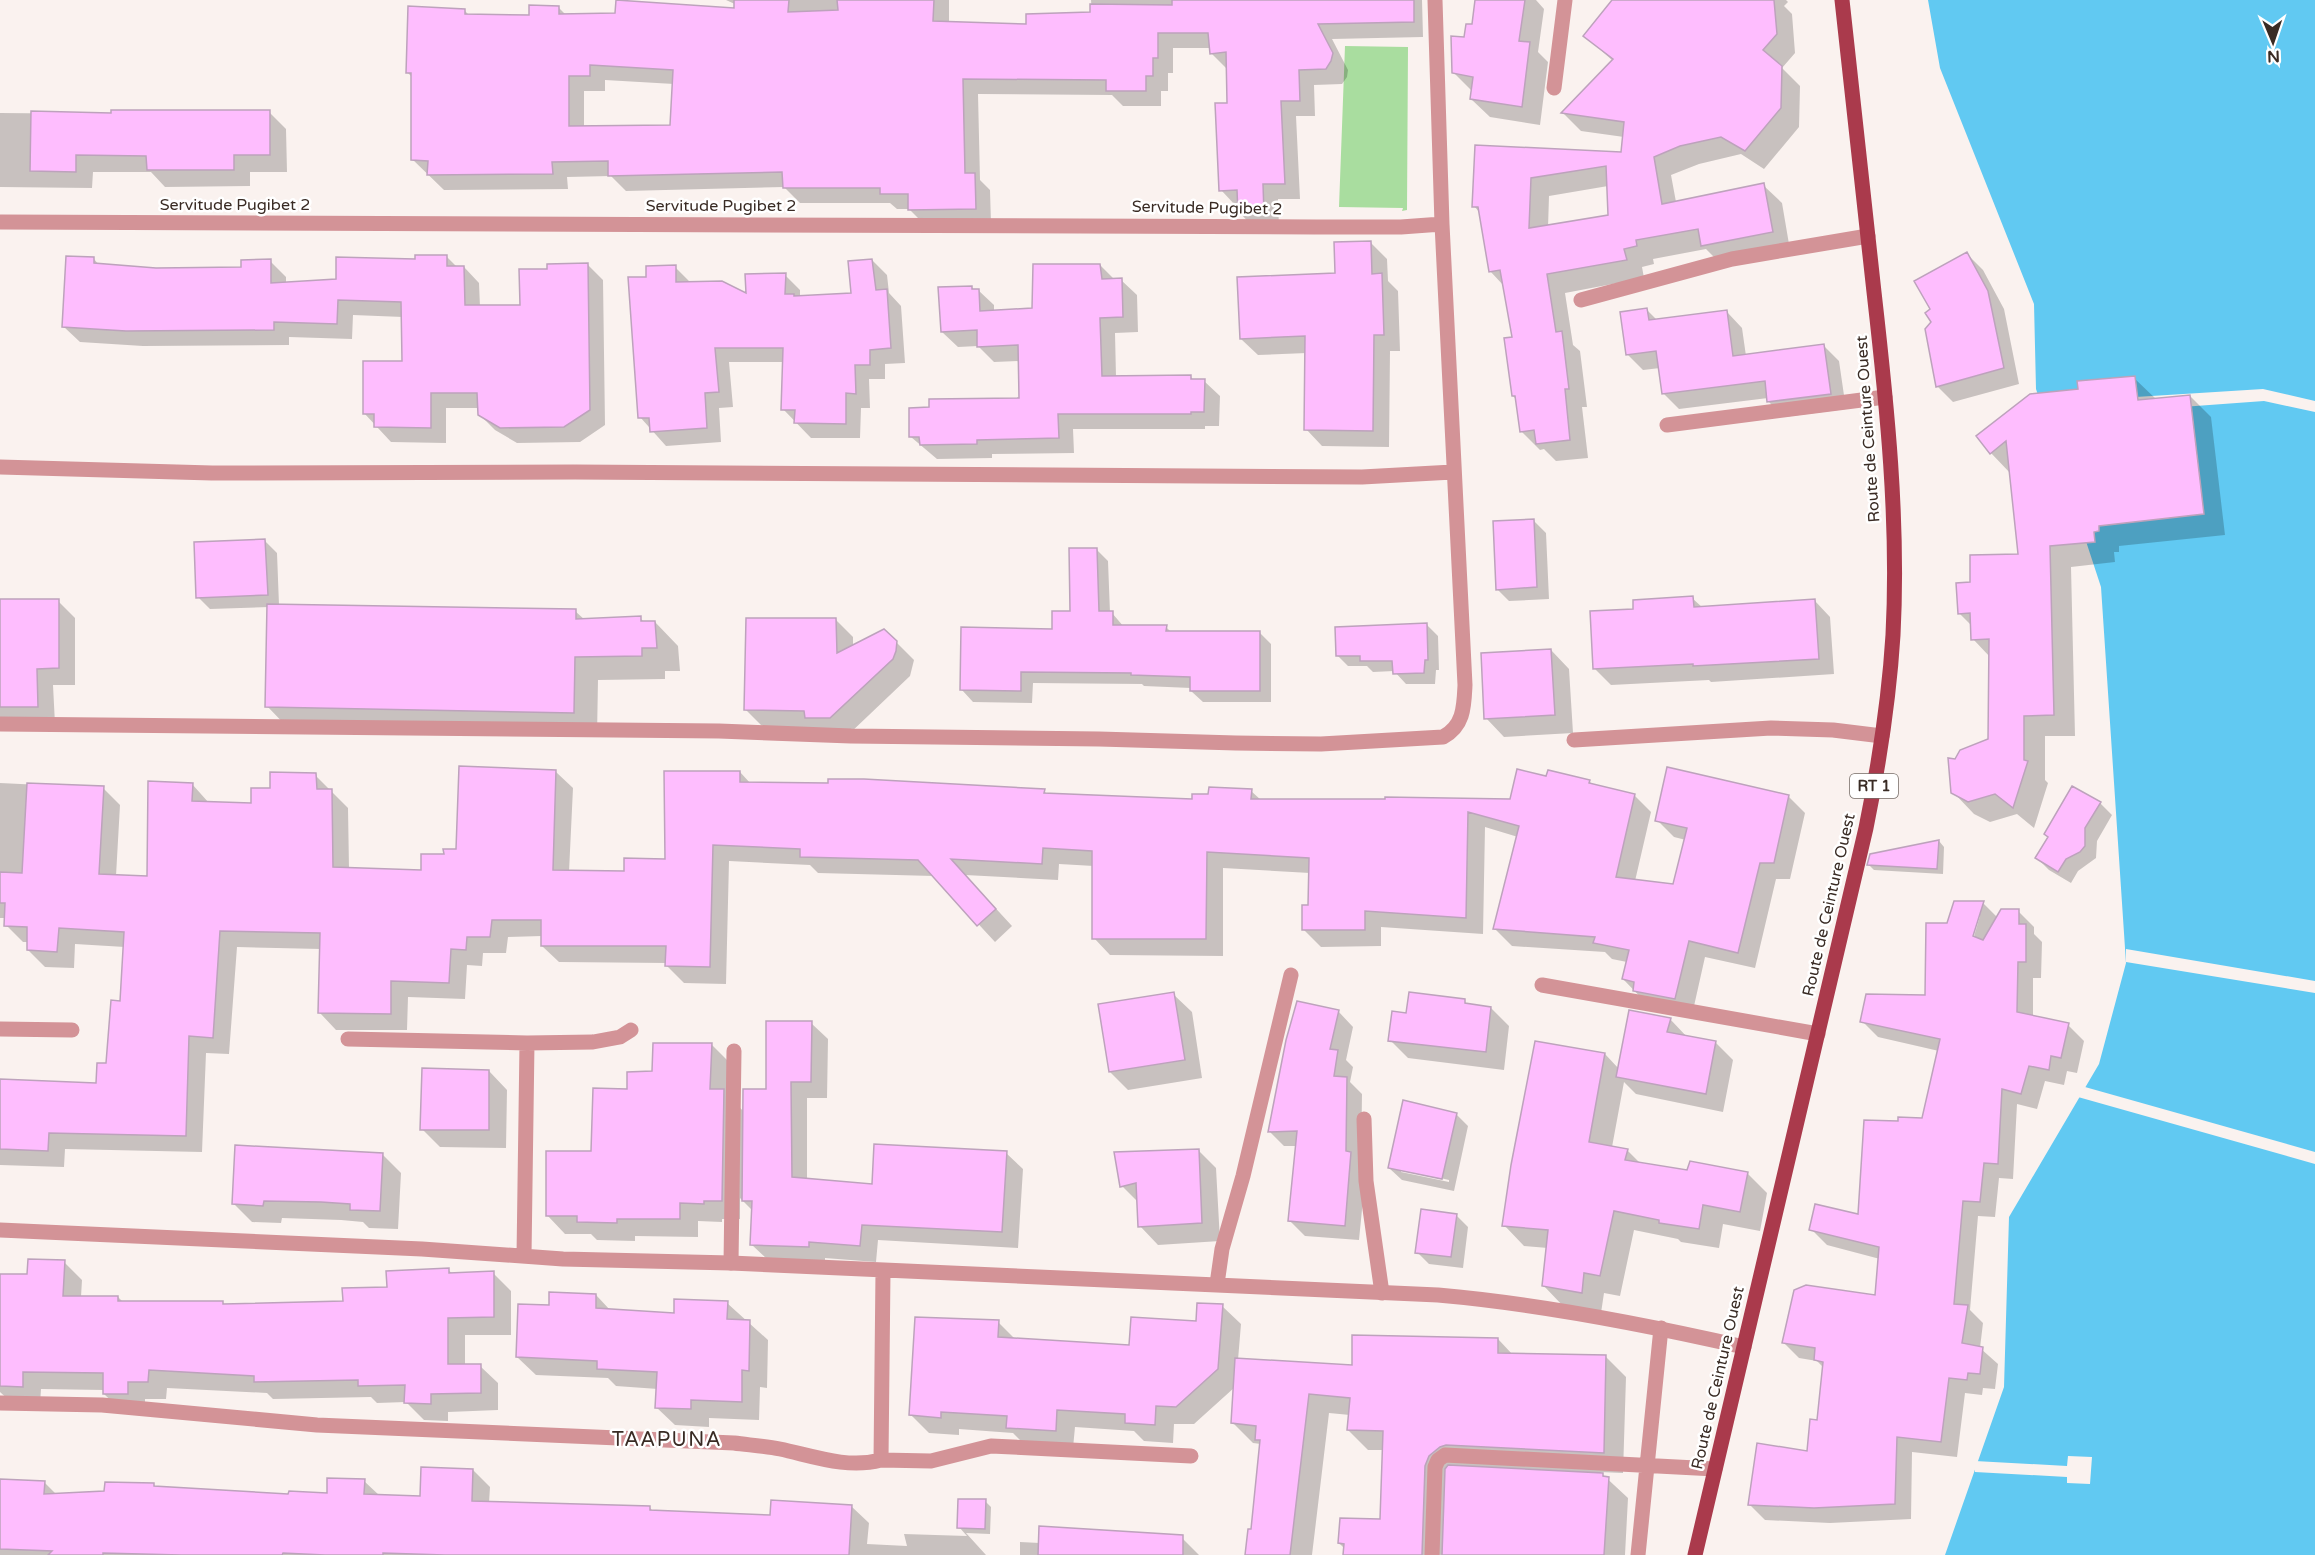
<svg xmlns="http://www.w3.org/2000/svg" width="2315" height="1555" font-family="'Varela Round',sans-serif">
  <rect width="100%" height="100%" fill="#faf2ef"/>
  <!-- green -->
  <path fill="#a9dd9f" d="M1345 46 1408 47 1407 210 1402 211 1403 208 1339 207Z"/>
  <!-- water -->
  <path fill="#61c9f2" d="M1928 0H2315V1555H1945L2004 1387 2009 1217 2099 1064 2126 963 2101 587 2036 389 2034 304 1940 68Z"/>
  <!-- pier -->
  <path fill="#faf2ef" d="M2263 389 2315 401V412L2264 401 2045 417 2040 403Z
    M2126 949 2315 981V993L2126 962Z
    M2085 1087 2315 1152V1164L2078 1097Z
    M2068 1456 2092 1457 2090 1484 2067 1483V1477L1975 1472V1461L2067 1466Z"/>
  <!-- shadow -->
  <path fill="#0003" fill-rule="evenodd" d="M726 0H949V23L1028 25 1092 14 1091 0H1422L1423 37 1332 39 1348 70 1347 77 1342 84 1314 85 1315 116H1296L1300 199H1278L1279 228 1255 229 1240 213 1239 205 1236 206 1221 190 1229 104 1227 69 1211 53V48H1173V73H1168V91H1161V106H1123L1112 95 978 94 980 180 990 190 991 224 925 225 909 209H897L890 203H800L784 187 626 191 611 176 567 177 568 189 444 190 412 159 413 78 407 72 464 10 470 16 530 17 558 7 566 15 748 10ZM605 80 674 84 671 127H584V91H605Z
    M1477 0H1536L1544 9 1538 52 1548 62 1540 125 1490 117 1471 99 1472 91 1454 73 1465 39 1473 26Z
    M1614 0H1786L1788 2 1784 6 1792 14 1795 53 1782 68 1800 86 1799 127 1764 169 1741 154 1699 164 1671 175 1676 202 1763 185 1782 203 1790 250 1721 264 1706 249 1653 259 1654 264 1642 267 1644 278 1565 293 1573 345 1580 351 1587 407H1582L1588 458 1556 461 1544 449 1540 450 1521 431 1517 400 1513 396 1514 339 1504 286 1490 271 1480 213 1474 206 1477 147 1622 154 1624 137 1581 131 1563 113 1613 61 1585 36ZM1608 186 1609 216 1548 228 1549 196Z
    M269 112 286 129 287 172H250V186L165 187 151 172H93L92 188 0 187V113L113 114Z
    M1371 243 1387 259 1388 281 1398 291 1400 351H1390L1389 447 1322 446 1306 429 1307 353 1258 355 1241 339 1337 274Z
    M1967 254 1983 270 2004 309 2019 384 1953 402 1937 386 1932 309Z
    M446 256 457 267H464L479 283 480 307H521L549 270 588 265 603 280 605 425 580 442 517 443 495 430 479 414V408H446V443L391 442 364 413 404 363 403 317 353 315 352 339 289 337V345L143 346 80 342 64 327 94 259 99 265 156 269H242L270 261 286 277V284L337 281 417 261Z
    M872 260 887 275 889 293 901 306 905 363 885 364V379H869L870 408H861L860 438H811L783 409 784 362H729L733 407 719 408 721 442 666 446 640 417 648 278 675 267 690 282 747 295 785 275 800 290V298L853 294Z
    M1100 265 1115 280H1121L1137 295 1138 332 1115 333 1116 377 1190 376 1194 381H1204L1220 396 1219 426H1205V429H1073L1074 453 992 454V458L937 459 911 437 1021 400 1020 361 994 362 978 346 958 347 942 332 971 287 974 290H978L994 305V312L1034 310Z
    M1647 310 1657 320 1727 312 1742 328 1746 356 1824 346 1839 361 1846 409 1784 417 1769 402 1768 398 1679 409 1663 393 1660 368 1643 370 1627 354Z
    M2134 378 2156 399 2190 396 2211 417 2225 535 2119 546V552H2114L2115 562 2071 567 2075 736H2045V780L2048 783 2034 828 2017 814 1990 822 1974 814 1953 792 1955 760 1990 740V657L1973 639 1972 626 1959 613 1972 583 2020 555 2011 474 1991 453 1978 436 2079 390Z
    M1533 520 1546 533 1549 599 1509 601 1497 589Z
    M265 541 277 553 279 605 575 611 585 620 640 618 645 623 655 622 678 646 680 671H665V679L598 680 597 736 290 730 267 706 269 607 210 609 198 597Z
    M1096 549 1108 561 1110 613H1112L1124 627H1166L1172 633 1259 632 1271 644V702H1203L1191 691V688L1144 686 1142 684 1033 683 1032 703 973 702 962 690 1054 630 1072 613Z
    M1692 598 1703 608 1815 601 1830 617 1834 674 1711 682 1709 680 1611 685 1595 669 1635 610Z
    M0 600 58 601 75 618V685H53L55 724 0 722Z
    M836 620 853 637V646L884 630 914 660 910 676 848 735 763 727 746 710Z
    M1427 625 1438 636 1439 670H1436L1435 684H1406L1394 671 1373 672 1367 666H1348L1337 655Z
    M1551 650 1569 669 1573 733 1504 737 1486 718Z
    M556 772 573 788 569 872 626 873 666 861 740 772 751 784 1044 791 1048 795 1193 800 1251 791 1261 800 1511 801 1548 778 1589 781 1594 786 1634 795 1651 812 1635 881 1675 886 1686 840 1674 837 1657 820 1788 796 1805 813 1790 879H1776L1755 968 1705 957 1692 1015 1651 1008 1623 979 1627 962 1612 959 1605 952 1512 946 1495 929 1518 837 1485 827 1483 934 1381 927V946L1321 947 1304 930 1309 906 1310 873 1223 868V956L1110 955 1094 938V866L1059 864 1058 880 965 875 1012 926 995 942 934 876 818 873 810 865 729 861 726 984 684 983 667 966V963L559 962 542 946V936L508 937 506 953H483L482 966 467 965 465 999 408 997 407 1030H336L320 1013 321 949 237 947 229 1054 206 1053 202 1152 65 1149 64 1167 0 1165V1080L98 1085 108 1064 122 1002 125 947 75 944 74 968 45 967 28 950V942H23L6 925V918H0V783L103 788 120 805 116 876 148 878 192 784 209 803 253 805 271 790 315 775 348 808 349 869 423 871 445 855 458 851Z
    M2100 803 2112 815 2097 841 2096 858 2078 871 2071 883 2049 870 2037 858Z
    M1939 841 1944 847 1943 874 1874 870 1869 865Z
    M1983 903 1998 918 2018 911 2034 927V934L2042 942 2041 978H2033V1017L2068 1025 2084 1041 2077 1073 2067 1071 2064 1085 2045 1081 2037 1109 2017 1104 2013 1179 1999 1178 1995 1217 1978 1216 1970 1310 1983 1323 1980 1348 1998 1364 1995 1389 1983 1388 1982 1395 1965 1393 1957 1457 1912 1452 1911 1519 1830 1523 1765 1520 1749 1504 1809 1453 1818 1422 1824 1368 1817 1361 1799 1358 1783 1342 1877 1297 1880 1259 1827 1245 1811 1229 1859 1216 1899 1122 1923 1120 1939 1051 1878 1037 1862 1021 1926 997 1948 924ZM1977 916H1980L1972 943 1969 942Z
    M1173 994 1192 1012 1202 1078 1128 1090 1110 1072Z
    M1464 1001 1468 1005 1491 1008 1509 1026 1504 1070 1408 1058 1390 1040 1407 1014Z
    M1338 1011 1353 1027 1346 1060 1353 1067 1350 1082 1362 1094 1361 1164 1366 1169 1359 1240 1305 1236 1290 1221 1297 1146H1284L1269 1131Z
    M1670 1019 1688 1038 1715 1042 1733 1060 1723 1112 1636 1094 1624 1082 1612 1147 1627 1150 1641 1164 1689 1172 1747 1173 1767 1193 1760 1231 1723 1224 1719 1248 1681 1242 1678 1239 1634 1230 1620 1296 1604 1293 1601 1313 1563 1306 1543 1285 1548 1248 1524 1246 1504 1225 1536 1042 1605 1054 1619 1069Z
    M811 1023 828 1039 827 1098H807V1180L873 1185 1006 1153 1023 1169 1018 1248 878 1240 876 1262 825 1258V1263L768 1260 751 1244 753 1211 740 1198V1219H722V1222L698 1221V1237L635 1236V1241L597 1240 591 1234H565L547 1215 592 1153 629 1091 653 1072 711 1044 730 1063 729 1096 744 1112 768 1091Z
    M489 1071 507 1090 506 1148 440 1147 422 1129Z
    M1456 1114 1468 1126 1454 1191 1402 1180 1389 1168ZM1401 1169 1449 1180V1182L1401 1172Z
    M1198 1150 1216 1168 1220 1241 1158 1245 1140 1226 1139 1203 1122 1186Z
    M382 1154 401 1173 398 1229 369 1228 363 1222 341 1220 282 1218 281 1223 252 1222 234 1204Z
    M1456 1215 1468 1227 1463 1268 1429 1264 1417 1252Z
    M64 1262 82 1280 81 1297H118L123 1302H222L225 1305 344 1302 448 1270 453 1274 493 1273 511 1291V1335H465V1366H480L498 1383V1410L448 1412V1421L424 1420 406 1402 377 1403 371 1397 273 1399 267 1393 167 1388 166 1399H145V1412L122 1411 104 1394V1390L41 1389 40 1404 12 1403 0 1392V1275H29Z
    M596 1295 611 1311 675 1314 727 1303 768 1340 767 1388 760 1387 759 1420 709 1418V1427L675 1425 656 1407 658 1389 616 1386 608 1378 536 1375 517 1357 551 1307Z
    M1222 1306 1241 1324 1238 1360 1353 1367 1498 1339 1513 1355 1606 1357 1626 1377 1623 1473 1600 1472 1628 1498 1625 1555H1345V1549L1339 1543 1381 1521 1384 1450H1368L1348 1430 1350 1415 1329 1413 1312 1555H1247L1252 1531 1261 1444 1253 1443 1233 1423 1235 1387 1194 1424H1174L1173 1443 1144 1441 1134 1431 1075 1427 1073 1448 1026 1446 1013 1433 959 1429V1435L929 1433 911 1415 998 1322 1016 1340 1131 1346 1197 1323Z
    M473 1470 490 1487 489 1503 649 1507 653 1511 771 1516 851 1506 869 1523 867 1544 907 1546 904 1534 967 1536 959 1527 985 1501 991 1507 990 1534 966 1533 986 1555H0V1481L44 1482 57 1495 106 1492 154 1485 157 1488 290 1495 328 1494 364 1481 380 1496 422 1498Z
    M1180 1536 1199 1555H1020V1542L1040 1543Z"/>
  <!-- building -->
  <path fill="#febdfe" stroke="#bda2bc" stroke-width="1.5" fill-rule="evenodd" d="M616 0 734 8V0H789L788 12 838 10 837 0H934L933 21 1026 24V14L1090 12V4L1172 5V0H1414V22L1318 24 1333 53 1331 61 1326 69 1299 70 1300 101H1281L1285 184H1263L1264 213 1238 214 1237 190 1219 191 1215 103H1227L1226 52 1210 54 1208 33H1158V58H1153V76H1146V91H1106V80L963 79 965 173H975L976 209 908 210V194H880V188H783L782 172 608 176V161L552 162 553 174 427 175 428 161 411 160V73H406L408 6 465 9V14L529 15V5L559 6V14L615 13ZM590 65 673 70 670 125 569 126V76H590Z
    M1475 0H1525L1519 41 1530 42 1522 107 1470 99 1473 77 1452 73 1451 36 1464 37 1466 24H1472Z
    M1612 0H1774L1777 34 1763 50 1782 66 1781 108 1745 151 1721 137 1680 146 1654 157 1662 204 1764 183 1773 232 1701 246 1698 229 1636 240 1637 246 1624 249 1627 260 1547 274 1556 332 1562 331 1569 389H1565L1570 440 1536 444 1534 430 1520 432 1515 396H1512L1504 338 1512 337 1500 270 1489 272 1478 207H1472L1475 145 1621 152 1624 122 1561 113 1613 59 1583 36ZM1606 166 1608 215 1529 228 1531 178Z
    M111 110H270V155H234V170H147L146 156 76 155V172L30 171 31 111 111 113Z
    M1371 241 1372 274 1382 273 1384 335H1374L1373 431 1304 430 1305 336 1240 339 1237 277 1335 273 1334 242Z
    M1967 252 1988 291 2004 368 1936 387 1925 329 1931 322 1925 313 1930 309 1914 281Z
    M415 255H447V266H464L465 305H520L519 269H547V264L588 263 590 410 564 427 500 428 478 415 477 393H431V428L374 427V414H363V361H402L401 302 338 300 337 324 274 322V330L126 331 62 327 66 256 94 257V263L156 268 241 267V260L271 259V283L336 279V257L415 259Z
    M872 259 876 290 887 289 891 348 870 350V365H855L856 394 846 393V424L794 423 795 410H781L783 348H715L719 392 705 393 707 428 650 432 649 418H638L628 277H646V266L676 265V282L722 281 746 293 745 274 786 273 785 294H794V296L851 293 848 261Z
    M1033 264H1100L1102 279 1122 278 1123 317 1100 318 1102 376 1191 375V379H1205L1204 412H1191V414H1058L1059 438 977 440V444L920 445 919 437H909V408L929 407V399L1019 398 1018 345 977 347V330L941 332 938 287 972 286V289H979L980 311 1032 308Z
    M1647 308 1649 320 1727 310 1733 356 1824 344 1831 394 1767 402 1765 381 1662 394 1656 351 1626 355 1620 312Z
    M2135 376 2138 400 2190 395 2204 514 2099 526V531L2094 532 2095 542 2050 546 2054 715 2024 716V760L2028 761 2013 808 1995 794 1968 802 1951 793 1948 758 1955 759 1960 750 1988 739 1989 639 1971 640 1970 613 1958 614 1956 583 1970 582V555L2018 554 2006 441 1990 454 1976 436 2030 394 2078 389 2077 381Z
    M1534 519 1537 587 1496 590 1493 521Z
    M265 539 268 595 196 598 194 542Z
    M1069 548H1097L1099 611H1113V625H1167L1166 631H1260V691H1190V677L1131 675V673L1021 672V691L960 690 961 627 1052 629V611H1070Z
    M1693 596 1694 607 1815 599 1819 659 1693 666V664L1593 669 1590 611 1633 609V600Z
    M0 599H59V668L37 669 38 707H0Z
    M267 604 576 609V619L641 616V621H655L657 648H642V656L575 657 574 713 265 707Z
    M746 618H836L837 653 884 629 897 641 896 651 893 659 830 718H805L804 711 744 710Z
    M1427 623 1428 660H1425L1424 673 1393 674 1392 661H1360V656H1336L1335 627Z
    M1551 649 1555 715 1484 719 1481 653Z
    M459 766 556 770 553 870 624 871V858L665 859 664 771H740V782L828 783V779H864L1045 789 1044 793 1192 799V794H1208L1209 787 1252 789 1251 799H1385V797L1510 799 1517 769 1546 776 1548 770 1590 780 1589 783 1635 794 1616 877 1673 884 1687 828 1655 821 1667 767 1789 795 1774 863H1760L1738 953 1689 941 1675 999 1633 991 1634 982 1622 979 1629 950 1593 943 1595 937 1493 929 1519 826 1468 812 1466 918 1365 911V930H1302V905H1308L1309 858 1207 852 1206 939H1092V851L1043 848 1042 864 951 859 996 909 977 926 918 860 800 857V849L713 845 710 967 665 966 666 946H541V920H492L490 937H467L466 950 451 949 449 983 391 981V1014L318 1013 320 933 220 931 213 1038 189 1036 186 1136 49 1133 48 1151 0 1149V1079L96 1083 97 1063H106L111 1000 120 1001 124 932 59 928 57 952 27 950V927L4 926 5 903H0V872L22 873 27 783 104 786 99 874 147 876 148 781 193 783 192 801 251 803V788H270V772L316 773 317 789H332L333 867 421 870V854H444L443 849H456Z
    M2072 786 2101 802 2085 828V846L2080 852 2066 859 2058 872 2035 858 2048 837 2044 834Z
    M1939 840 1937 869 1867 865 1870 854Z
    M1954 901H1984L1973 936 1983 940 2001 909H2019V924H2026V962H2018L2017 1012 2069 1023 2061 1058 2051 1056 2049 1070 2029 1066 2021 1094 2002 1089 1998 1164 1984 1163 1980 1202 1963 1201 1954 1304 1968 1305 1962 1343 1983 1347 1980 1374 1968 1373 1967 1380 1949 1378 1941 1442 1897 1437 1895 1504 1814 1508 1748 1505 1757 1443 1807 1451 1810 1419 1817 1420 1823 1362 1814 1360 1815 1348 1782 1343 1794 1290 1806 1285 1875 1295 1879 1247 1809 1230 1815 1204 1858 1214 1864 1120 1898 1121V1117L1922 1118 1940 1039 1860 1022 1866 994 1925 995 1926 923H1947Z
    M1174 992 1185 1060 1109 1072 1098 1004Z
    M1409 992 1465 999V1003L1491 1007 1486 1052 1388 1041 1392 1011 1406 1013Z
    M1297 1001 1339 1010 1330 1049 1338 1050 1334 1076 1347 1077 1346 1151 1351 1152 1345 1226 1288 1221 1297 1131 1268 1132 1286 1040Z
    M1629 1010 1671 1018 1667 1032 1716 1041 1706 1094 1616 1077Z
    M766 1021H812L811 1082H791L792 1177 872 1184 874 1144 1007 1151 1002 1232 862 1225 860 1246 809 1242V1247L750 1245 752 1201H742L743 1089H766Z
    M1535 1041 1605 1053 1589 1142 1628 1149 1625 1160 1687 1170 1690 1161 1748 1172 1740 1212 1703 1205 1699 1229 1659 1223V1220L1614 1211 1600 1276 1584 1273 1582 1293 1542 1286 1548 1230 1502 1226 1511 1165Z
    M653 1043H712L710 1089H724L722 1201H704V1204L680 1203V1219H617V1223L577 1222V1216H546V1151H591L593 1088 627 1089V1072L652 1071Z
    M422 1068 489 1070V1130H420Z
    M1403 1100 1457 1113 1442 1179 1388 1168Z
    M235 1145 383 1153 380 1211 350 1210V1204L321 1202 264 1201 263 1206 232 1204Z
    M1199 1149 1202 1223 1138 1227 1136 1183 1120 1187 1114 1152Z
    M1421 1209 1457 1214 1451 1257 1415 1253Z
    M28 1259 65 1260 63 1296H118V1301H223V1304L343 1301 342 1288 387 1287 386 1271 449 1268V1273L494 1271V1317L448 1318V1364H481V1393L431 1394V1404L404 1403 405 1385 358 1386V1380L254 1382V1376L149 1370 148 1382H128V1394H103V1373L23 1372V1387L0 1386V1274H27Z
    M549 1292 596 1294V1308L674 1313V1299L728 1301 727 1319 750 1320 749 1371 742 1370V1402L691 1400V1409L655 1408 657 1372 597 1369V1361L516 1357 518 1304 549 1305Z
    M1197 1303 1223 1304 1218 1369 1176 1407 1156 1406 1155 1425 1125 1423V1414L1057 1410 1056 1431 1006 1428 1007 1416 941 1412V1418L909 1415 915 1317 999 1320 998 1337 1129 1345 1131 1317 1196 1321Z
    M1352 1335 1498 1338V1353L1606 1355 1604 1453 1446 1445 1440 1447 1429 1456 1425 1466 1422 1555H1343L1344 1544 1338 1543 1340 1518 1380 1519 1383 1431 1347 1430 1350 1398 1309 1394 1290 1555H1245L1248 1529H1251L1260 1440H1255L1256 1426 1231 1423 1235 1358 1352 1365Z
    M1448 1465 1603 1473V1476L1609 1477 1604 1555H1442L1445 1469Z
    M421 1467 473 1469 472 1501 650 1506V1510L770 1515 771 1500 852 1505 849 1555H445L383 1553V1555H325L283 1553 282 1555H181L103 1553V1555H48L52 1551 0 1549V1479L45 1481 44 1494 104 1491 105 1482 154 1483V1486L288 1494 289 1491 327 1493V1478L365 1479 364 1494 420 1496Z
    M958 1499H986L985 1529 957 1528Z
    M1039 1526 1183 1535V1555H1038Z"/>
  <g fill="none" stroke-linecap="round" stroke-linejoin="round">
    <!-- service -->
    <path stroke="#d39397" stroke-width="15" d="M1364 1119 1366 1181 1382 1293
      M731 1263 734 1051
      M1432 1555 1435 1467 1438 1460 1445 1455 1715 1469
      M1638 1555 1661 1328"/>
    <!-- minor -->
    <path stroke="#d39397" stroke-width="15" d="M1554 88 1565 0
      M0 222 1316 227H1401L1442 224
      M1581 300 1732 259 1868 236
      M1667 425 1885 397
      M0 467 212 473 575 472 1362 477 1453 472
      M0 724 719 731 851 736 1099 739 1236 743 1321 744 1443 737C1464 726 1464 706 1465 685L1442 224 1435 0
      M1574 740 1771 728 1833 730 1882 736
      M1542 985 1818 1034
      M0 1029 72 1030
      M348 1039 527 1043 593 1042 620 1037 631 1030
      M0 1230 422 1249 563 1259 731 1263 1438 1295C1541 1304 1643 1324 1744 1347
      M524 1256 527 1043
      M1217 1284 1222 1249 1243 1176 1291 975
      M0 1403 102 1405 317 1425 734 1443C749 1445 765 1446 780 1449 813 1456 847 1469 881 1460L883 1271
      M881 1460 931 1461 991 1446 1191 1456"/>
    <!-- primary -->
    <path stroke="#aa3a4c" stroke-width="15" d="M1695 1555 1866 828C1879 764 1889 700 1893 635 1899 521 1887 406 1874 292 1863 195 1852 98 1842 0"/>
  </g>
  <g text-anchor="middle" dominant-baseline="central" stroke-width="5" stroke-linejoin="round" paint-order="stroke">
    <!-- shield labels -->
    <rect fill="#fff" stroke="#746b66" stroke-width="1.5" x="1850" y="774" width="48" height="24" rx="4.5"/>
    <g font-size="15" font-weight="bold" fill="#392b24">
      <text x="1874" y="786">RT 1</text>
    </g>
    <!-- street labels -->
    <g font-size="16" fill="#392b24" stroke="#fff">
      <text x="235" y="205">Servitude Pugibet 2</text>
      <text x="721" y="206">Servitude Pugibet 2</text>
      <text transform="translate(1207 208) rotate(1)">Servitude Pugibet 2</text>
      <text transform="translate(1868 429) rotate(-94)">Route de Ceinture Ouest</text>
      <text transform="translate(1829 905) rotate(-77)">Route de Ceinture Ouest</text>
      <text transform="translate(1718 1378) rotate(-77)">Route de Ceinture Ouest</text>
    </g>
    <!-- quarter labels -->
    <g font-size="20" letter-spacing="1.5" fill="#392b24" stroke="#fff">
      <text x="667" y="1440">TAAPUNA</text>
    </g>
  </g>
  <!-- north arrow -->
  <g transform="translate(2273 42) rotate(178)" stroke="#ffffff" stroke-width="4.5" paint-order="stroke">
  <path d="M0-4.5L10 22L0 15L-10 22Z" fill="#392b24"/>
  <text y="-9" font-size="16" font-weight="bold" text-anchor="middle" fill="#392b24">N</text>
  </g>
</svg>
